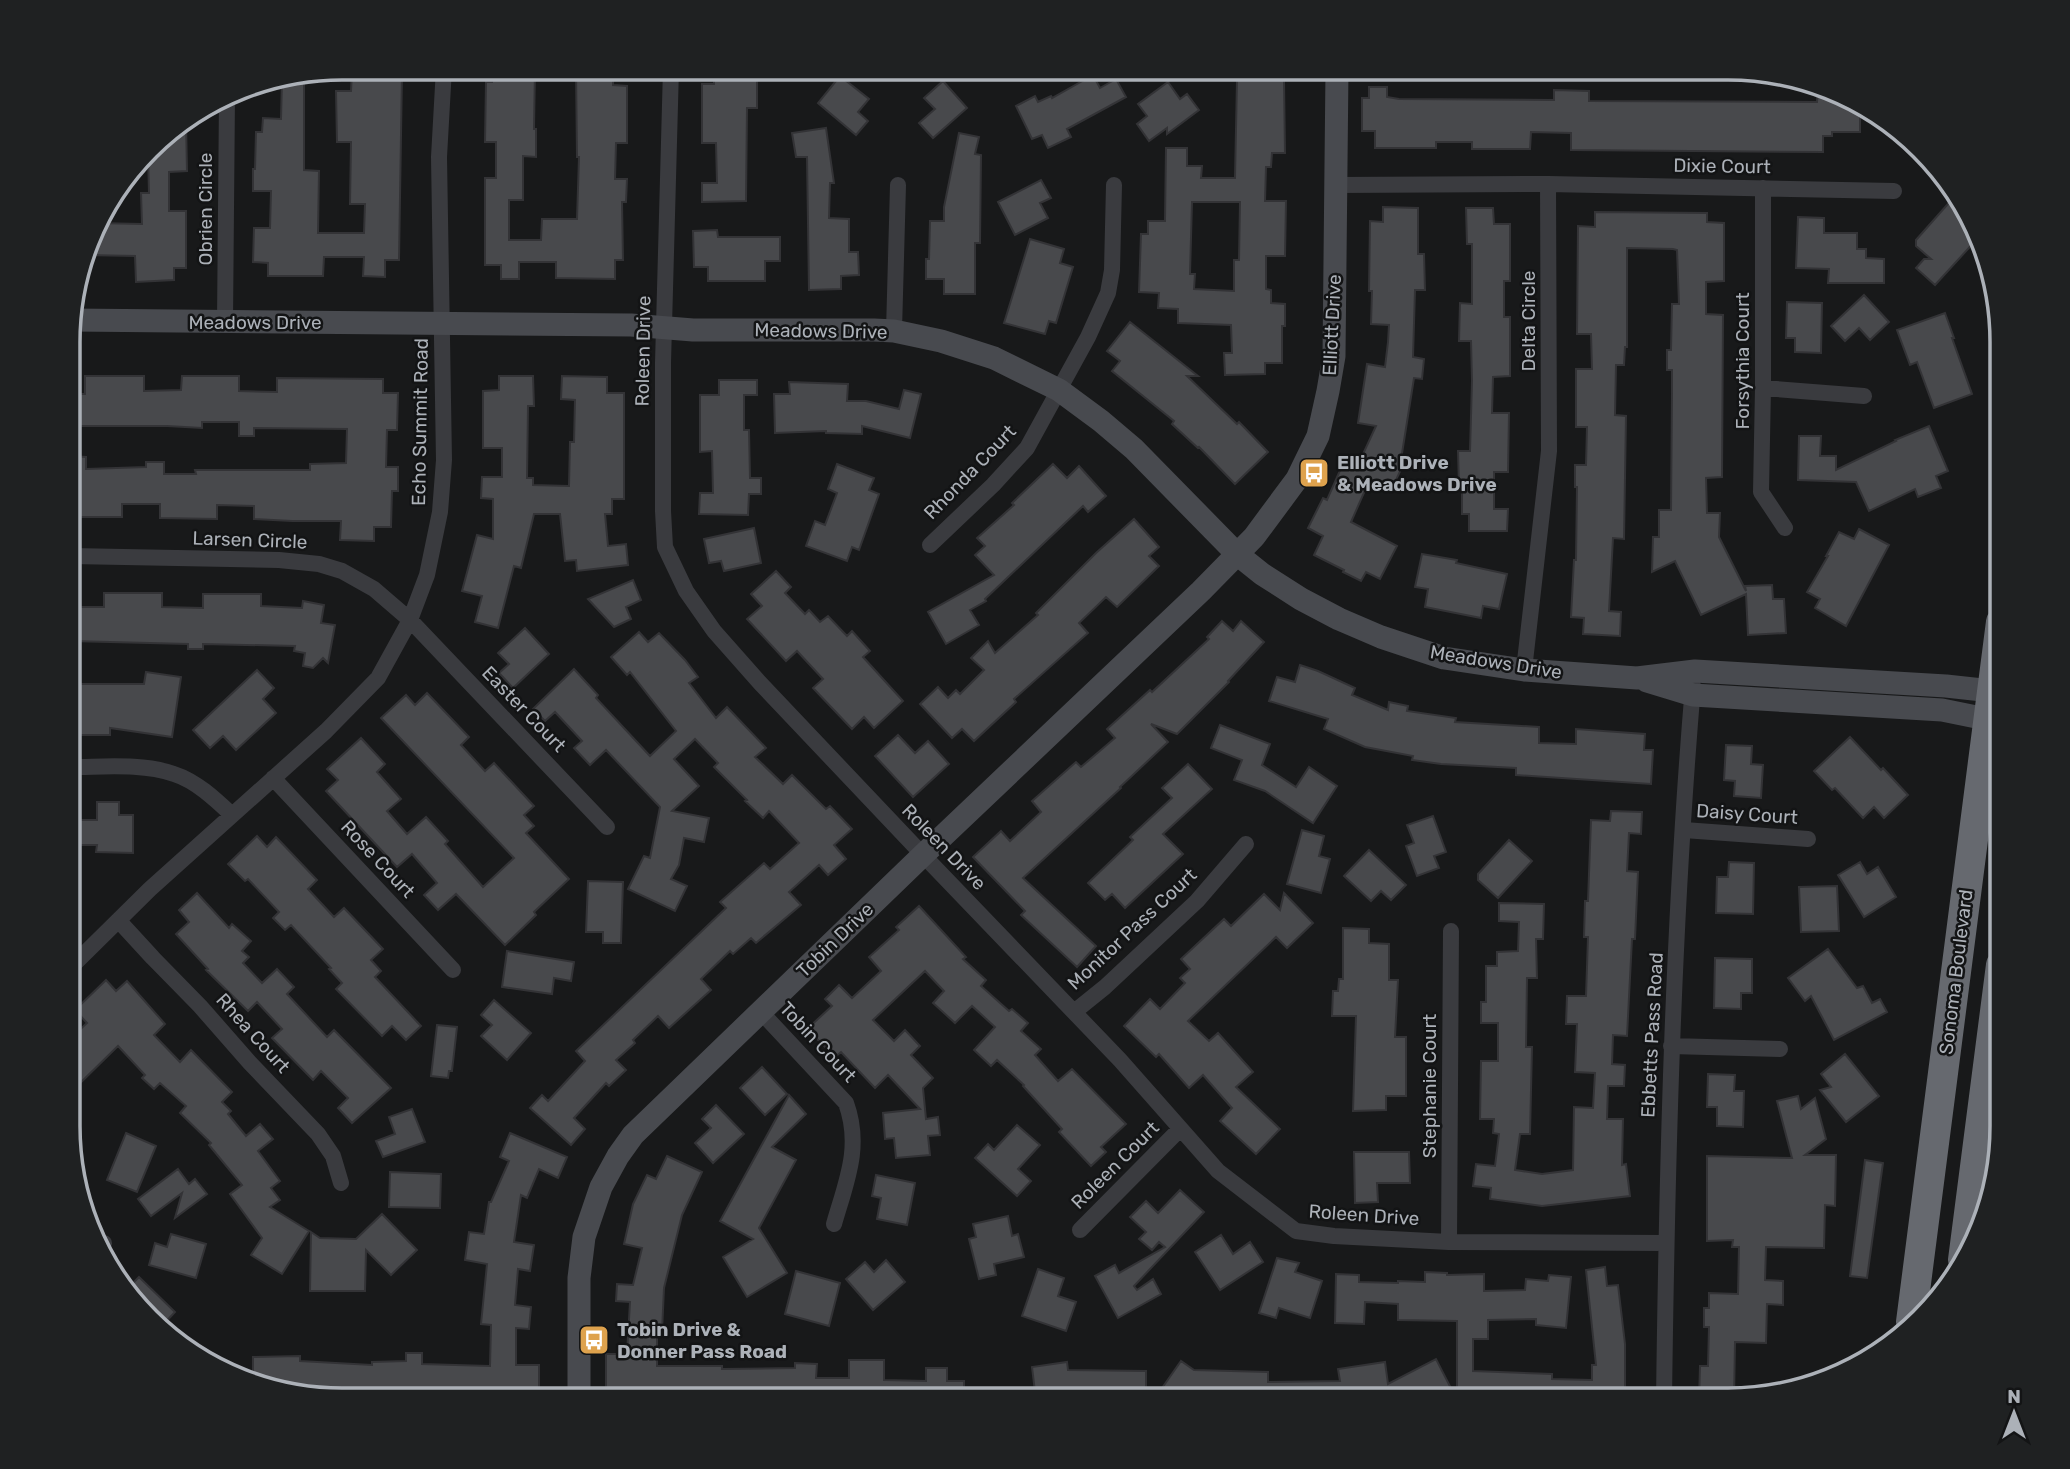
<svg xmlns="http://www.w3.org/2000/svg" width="2070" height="1469" font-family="Rubik,sans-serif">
  <rect width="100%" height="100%" fill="#18191a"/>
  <!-- building -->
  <path fill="#48494c" stroke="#333336" stroke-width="2" fill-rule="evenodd" d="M492 68 535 69 534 129H536V157L523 156V200H509V240H541L542 219H577L579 157H577L576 69 613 70V85L627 86V143H616L615 179H627L626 202H622L623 260H615V279L556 278V262H519V279H501V265H485V178H496V142H485L486 82H492Z
    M1249 69H1276V80H1284L1285 153H1272L1271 167H1266L1265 201H1286L1285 256H1266V289L1271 290V303L1285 304V326H1282V363H1265V374L1225 375 1224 353H1232L1231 325 1178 323V309L1158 308 1159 293 1139 292 1141 234H1148V221H1165L1166 148H1187V166H1202L1201 178H1235L1237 80H1250ZM1192 202H1240L1239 260H1234V291L1194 289 1195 274H1190Z
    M714 71 757 72V108H747L746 201 702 202V183H717L716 143H702V84H714Z
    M352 72 402 73 399 260H385V277L363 276 364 257H324L323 276H268V263L253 262 254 228H270L271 191H253V169H255L256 132H262L263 118 281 119 282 80 304 76V170L319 171 318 233H364L365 204H350L351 142H337L336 91H351Z
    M1093 75 1100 88 1116 79 1126 97 1067 129 1071 137 1048 148 1042 135 1032 139 1016 106 1035 96 1038 102 1051 96 1052 98Z
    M840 76 869 99 858 112 868 121 856 135 818 103Z
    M943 81 967 108 933 138 919 123 935 109 924 98Z
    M1168 82 1180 99 1187 94 1199 110 1167 134V128L1149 141 1137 124 1147 116 1138 104Z
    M1818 84 1860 106V132H1832V136H1823V152L1571 150V133L1531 132 1530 149H1472V142H1436V148H1375V131H1362V98H1369V87H1387V97L1399 99 1554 100V90L1589 91V101L1817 102Z
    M186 121 187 171 169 172V211H186V268H174V280L136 282 135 256 86 255 96 223 142 224 141 193H149L148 154 161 136Z
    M826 128 834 183H830L829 218 849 219V252H858L859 275 841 276V289L809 290 807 157H796L792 133Z
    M959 133 979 137 975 154 981 155 980 243H975V294H944V279H926V259H929L930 221H944V207Z
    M1041 180 1051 198 1040 203 1048 218 1015 235 998 202Z
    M1954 197 1973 221 1978 238 1935 285 1916 268 1924 259H1931L1916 246V240Z
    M1383 207 1418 208V254H1424L1425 290H1415L1413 357 1424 359 1422 379 1414 378 1400 466 1402 467 1392 489 1370 479 1351 522 1397 546 1380 579 1366 572 1361 581 1343 572 1344 570 1314 555 1323 536 1308 528 1323 498 1327 500 1345 459 1358 465 1376 426 1358 423 1367 364 1385 367 1388 342 1389 325 1371 324 1372 291H1369L1370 221 1383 222Z
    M1466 208H1493L1494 224H1510V281H1504V317H1510V376L1493 377 1492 413H1509L1508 472H1494V509H1508L1507 531H1469V514H1462V486H1459L1458 451H1470L1472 381 1471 341H1459L1460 303 1472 304V244H1467Z
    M1595 212 1707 213V222L1724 223V281L1706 282V314L1723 315 1722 477 1706 478 1707 513H1720L1719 537 1746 591 1745 586 1772 585 1773 599H1784L1786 633 1748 635 1746 594 1701 615 1675 561 1652 572 1653 537H1659V510H1671L1672 393V370H1667V350H1671L1672 304H1679L1677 250 1673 249 1627 248V347H1625L1624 365H1616L1615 415 1626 416 1624 539 1613 538 1609 611 1621 612 1620 636 1583 634 1584 618 1571 617 1574 560H1576L1577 487H1575V465H1586L1587 427H1576V369H1592L1591 334H1577L1578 226 1595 227Z
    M1798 217 1824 218V233H1857V249H1866V258L1884 259V283H1828L1829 269 1796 268Z
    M717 230 718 237H780V261H765V281H708V267H694L693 231Z
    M1030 239 1064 249 1060 263 1073 267 1056 323 1049 321 1045 334 1004 323Z
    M1864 295 1889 322 1870 340 1859 328 1845 341 1831 326Z
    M1787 302 1822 303 1821 353 1795 352V338H1786Z
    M1945 313 1954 338H1952L1972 394 1934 408 1917 362 1910 365 1897 330Z
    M1130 322 1198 376H1187L1237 424 1239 422 1268 452 1235 484 1199 447 1198 448 1172 424 1174 421 1112 371 1120 361 1107 351Z
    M85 376H144V391L181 390 182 376H239V391L277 392V378L383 379V393H398L397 430H387L386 467H398V491H392L391 527H374V541L340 540 341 521H292L254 519V506L217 505V519L160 518V504H122V517H71V456L86 457V469L146 467V462H164V474H196L195 470H310V464L346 463 347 429 254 428V436H239V422H202V428L167 426H71V394H85Z
    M499 376H533L534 406H528L527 478H533V485L569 486 570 442H574L575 400 561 399 562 376 607 377V393H624V499H612V514H605L608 546 626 544 628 565 577 571 576 560 565 561 560 514H534L521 568 514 566 498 628 475 622 482 596 462 591 477 535 493 539V499L481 498 482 477H502V448H483V391L499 390Z
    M719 380H757V395H744V430H749L750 478H761V494H749L748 515 699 514 700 493H713L712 451 700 452V395H719Z
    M789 382 848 384 847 401H866L899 409 904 390 921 394 910 438 862 426V434L826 433V431L775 433 774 394H790Z
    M1929 426 1948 471 1936 476 1941 488 1918 497 1915 489 1869 511 1856 482 1798 480 1799 436H1821L1820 456H1836V470L1896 441 1895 440Z
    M837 464 874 478 869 490 879 494 859 550 852 547 847 561 806 546 815 521 825 525 837 493 828 489Z
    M1053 464 1067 478 1079 466 1106 496 1088 512 1083 506 985 599 986 601 970 610 979 625 946 644 928 612 994 575 975 555 985 546 977 538 1014 505 1012 503Z
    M1134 519 1159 547 1149 556 1159 566 1117 607 1106 597 1079 623 1088 633 1014 699 1016 702 974 741 962 729 952 738 920 704 938 687 948 698 956 690 960 694 984 670 971 658 988 641 995 653 1038 615 1036 613 1096 553Z
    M754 528 761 563 724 571 721 561 709 563 704 539Z
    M1859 529 1889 545 1846 626 1815 608 1820 599 1807 592 1828 556H1826L1839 532 1854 539Z
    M1422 554 1457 560 1456 563 1507 574 1499 609 1483 606 1481 618 1425 607 1428 589 1415 587Z
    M776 571 791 587 785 593 805 614 809 610 820 622 828 616 847 636 852 631 870 651 863 657 903 701 874 728 864 717 852 729 813 688 823 679 797 651 786 661 747 619 762 606 751 594Z
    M633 580 641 600 626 607 631 619 614 627 588 599Z
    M104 593H162V607L203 608V594H261V606L302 608 303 601 324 605 321 623 335 625 328 663 323 658 313 668 303 666 305 653 294 651 295 646 203 644V649H188V644L71 641V607H104Z
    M1222 621 1233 631 1241 621 1264 642 1228 681 1229 682 1177 734 1151 724 1168 742 1120 787 1121 788 1023 878 1096 946 1077 967 1021 915 1025 911 973 857 1001 831 1010 841 1041 812 1032 801 1076 762 1081 767 1115 738 1107 729 1150 690 1152 692 1209 639 1207 637Z
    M525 628 549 654 513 688 499 673 509 664 498 653Z
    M639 632 648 642 659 633 685 660 698 677 689 683 716 718 727 707 766 748 755 757 783 784 792 775 826 809 830 806 852 829 834 845 846 859 828 875 819 865 789 892 801 905 756 943 751 938 733 954 730 951 701 979 711 990 669 1028 658 1016 633 1040 635 1043 616 1060 626 1070 609 1086 606 1083 574 1118 585 1129 571 1145 530 1108 542 1095 548 1101 585 1061 576 1051 726 908 720 902 764 863 770 869 799 843 769 811 763 818 745 801 747 800 714 767 718 763 695 739 674 759 699 786 672 811 709 818 704 842 684 838 679 865 671 879 687 886 675 911 628 889 644 856 650 858 660 807 606 750 590 765 574 748 582 741 555 712 545 721 533 709 574 669 598 695 596 698 650 756 676 731 630 672 627 675 611 657Z
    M1300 665 1318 671 1355 688 1352 695 1388 710 1389 702 1408 706 1407 711 1456 718 1455 722 1539 727V743L1576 744V729L1645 734 1644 750H1653L1651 784 1516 775V768L1441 764 1412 760 1413 756 1365 747 1324 729 1328 719 1269 701 1277 677 1295 682Z
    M257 670 274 688 263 699 276 713 236 750 223 736 210 748 193 730Z
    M146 672 181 677 172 737 110 728V735H71V684H144Z
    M427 693 469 737 461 745 485 771 494 763 534 806 524 815 534 826 526 833 569 879 534 912 536 915 505 945 456 894 438 910 424 895 437 883 412 854 397 867 326 791 338 780 327 769 361 738 385 764 377 772 401 799 387 811 407 834 426 817 448 841 445 844 483 887 514 858 381 718 406 695 415 705Z
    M1220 725 1270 744 1262 765 1296 787 1309 767 1337 786 1313 823 1265 791 1234 780 1242 760 1211 748Z
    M898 735 915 753 928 741 949 764 913 797 875 756Z
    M1850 737 1881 770 1883 768 1908 795 1884 818 1874 807 1863 818 1835 788 1832 790 1814 771Z
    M1726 745 1752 746 1751 764 1763 765 1761 798 1734 796 1735 781 1724 780Z
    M1188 764 1212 789 1163 834 1183 854 1125 908 1112 894 1105 900 1088 883 1133 840 1130 837 1172 798 1162 788Z
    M97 802H119V815H133V853L96 852 97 845H71V820H97Z
    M1611 811 1642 812 1641 834 1629 833 1627 871 1638 872 1635 939H1632L1627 1036 1613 1035 1612 1064 1625 1065 1624 1086H1608L1607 1119H1623L1622 1165 1626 1164 1630 1196 1542 1206 1490 1199 1491 1188 1473 1186 1476 1164 1495 1166 1499 1134 1493 1133 1494 1119H1480L1481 1061H1498V1023H1481V1002H1486V966H1497V952L1518 951 1519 922 1499 921V903L1544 904 1543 939H1536L1537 978H1527L1526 1047H1532L1530 1134H1520L1515 1170 1542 1174 1573 1170 1574 1107 1593 1108 1595 1073 1575 1072 1577 1024H1566L1567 996H1586L1588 937H1584L1585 901H1588L1591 820 1610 821Z
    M1433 816 1446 852 1434 856 1439 868 1417 876 1406 846 1414 843 1407 825Z
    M1302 830 1324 836 1319 856 1330 859 1321 893 1287 884Z
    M257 836 267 847 276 837 317 880 308 889 334 917 344 908 383 949 371 960 381 971 375 977 421 1026 406 1040 392 1026 382 1036 336 989 342 983 329 969 331 968 291 925 285 930 273 918 279 912 248 879 245 881 228 864Z
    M1509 840 1532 861 1498 898 1478 880V874Z
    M1369 850 1406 885 1391 900 1381 891 1371 901 1344 876Z
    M1729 862 1754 863 1753 914 1716 913 1717 877H1728Z
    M1860 862 1867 874 1878 867 1896 897 1864 917 1838 875Z
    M588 881 623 882 621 943H603V932H586Z
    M1837 886 1839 931 1801 932 1799 887Z
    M197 893 229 928 232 924 251 941 242 951 249 957 243 963 262 983 277 969 294 987 287 994 327 1037 334 1030 391 1088 352 1123 338 1108 348 1098 321 1071 313 1080 272 1038 282 1029 257 1002 248 1011 206 970 208 969 176 934 189 922 179 910Z
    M1284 893 1313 923 1287 948 1276 937 1188 1021 1209 1041 1218 1033 1253 1072 1236 1087 1280 1129 1256 1154 1220 1121 1232 1108 1203 1075 1189 1088 1159 1054 1156 1057 1124 1026 1150 999 1160 1009 1185 983 1180 978 1190 969 1181 959 1224 919 1231 926 1264 894 1280 910Z
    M919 906 966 957 963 959 986 980 981 986 1009 1011 1012 1009 1028 1023 1021 1031 1041 1049 1035 1055 1058 1081 1072 1069 1126 1124 1101 1147 1106 1152 1091 1166 1059 1132 1062 1129 1023 1086 1024 1085 997 1060 991 1066 974 1050 995 1027 972 1006 955 1023 933 1003 944 991 925 971 873 1020 894 1041 905 1030 920 1046 911 1055 933 1078 923 1088 926 1119 938 1117 940 1135 928 1136 930 1155 896 1158 894 1138 885 1139 883 1113 920 1109 888 1075 875 1088 841 1052 835 1057 807 1029 832 1006 825 999 839 985 852 998 881 971 869 957 899 930 896 927Z
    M1343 928 1369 929V943L1389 944V980H1398L1395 1037H1406V1096H1386V1110L1353 1111 1356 1016H1332L1333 991H1338L1339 979H1343Z
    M1828 949 1857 988 1863 986 1872 1003 1880 999 1887 1012 1834 1040 1811 996 1805 1001 1788 978Z
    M507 951 574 962 571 981 554 978 552 994 502 987Z
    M1715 958 1752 959V993H1741V1009L1714 1008Z
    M106 980 116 991 127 981 165 1024 154 1035 180 1062 191 1050 232 1092 222 1102 231 1111 228 1114 246 1136 260 1124 273 1139 258 1151 280 1181 271 1188 280 1200 270 1207 309 1231 282 1274 251 1255 262 1238 230 1194 242 1185 209 1145 211 1143 180 1113 186 1106 160 1083 154 1089 142 1078 145 1075 118 1046 71 1092V1038L87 1023 75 1010Z
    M494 1000 531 1033 507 1060 481 1036 492 1025 481 1015Z
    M437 1025 457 1027 452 1071H449L448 1078 431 1076Z
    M1845 1054 1879 1096 1846 1122 1820 1090 1831 1087 1821 1074Z
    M762 1067 787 1094 765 1115 740 1088Z
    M1708 1074 1735 1075 1734 1091H1744L1743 1127 1717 1126V1107H1707Z
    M789 1095 806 1114 772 1147 796 1160 759 1228 787 1273 747 1297 723 1257 753 1239 720 1221Z
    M1798 1096 1801 1109 1815 1098 1826 1139 1805 1155H1836L1835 1206 1825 1205 1824 1248 1766 1247 1765 1280 1783 1281V1305L1767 1304 1766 1343 1735 1342 1734 1400 1699 1401 1700 1366H1708L1709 1327H1704V1308H1709V1293L1738 1294 1739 1247H1732L1733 1240 1707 1241V1156L1792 1158 1777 1101Z
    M716 1105 744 1134 713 1163 695 1143 711 1128 702 1119Z
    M412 1109 425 1142 383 1157 376 1141 395 1134 389 1117Z
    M1017 1125 1040 1145 1018 1169 1031 1181 1017 1196 975 1158 988 1144 994 1150Z
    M126 1133 156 1146 137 1192 107 1180Z
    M510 1133 567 1157 558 1178 539 1169 527 1198 521 1195 514 1242 534 1245 530 1271 518 1269 515 1305 531 1307 529 1329 516 1328V1365H539V1394L511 1393V1400H456V1393L422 1392V1400H399V1389H361V1395L331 1393V1400H325L253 1386V1357L300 1356V1361L372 1365V1362L406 1361V1353H422V1364L490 1366 491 1325 481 1324 487 1264 465 1260 469 1232 484 1234 489 1202H491L509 1161 500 1157Z
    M1354 1152H1409L1410 1183H1377L1378 1202 1355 1203Z
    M667 1156 702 1172 682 1215 664 1288 662 1332 657 1331V1366H722V1369L795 1368V1363L817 1364 816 1378H849V1360H884V1380L926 1381V1368H947V1381H964V1400H762V1397L688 1395 687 1400H634V1394H606V1354H627L630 1302 616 1301 617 1284 633 1285 642 1248 624 1244 633 1204 647 1175 656 1179Z
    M1865 1160 1883 1163 1867 1278 1850 1276Z
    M178 1169 189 1184 195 1179 207 1194 175 1218 182 1193 151 1216 138 1199Z
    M390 1172 441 1174 440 1208 389 1207Z
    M876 1175 915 1183 907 1225 877 1219 881 1198 872 1196Z
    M1180 1190 1204 1212 1134 1286 1137 1290 1153 1279 1161 1294 1118 1318 1095 1276 1115 1265 1119 1273 1165 1247 1159 1242 1152 1250 1139 1239 1146 1232 1130 1217 1146 1201 1158 1213Z
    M382 1214 417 1250 391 1275 366 1250 365 1291H310L311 1232 320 1238 356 1239Z
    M1008 1216 1012 1236 1018 1234 1024 1257 994 1264 996 1275 979 1279 969 1239 976 1237 973 1224Z
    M171 1234 206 1244 196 1278 149 1265 155 1243 167 1247Z
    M1221 1235 1233 1254 1250 1242 1263 1262 1220 1290 1195 1252Z
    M1277 1258 1299 1263 1295 1272 1322 1281 1310 1318 1279 1308 1276 1318 1259 1313Z
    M886 1260 905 1282 873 1310 846 1279 865 1262 874 1272Z
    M1605 1267 1607 1286 1618 1285 1625 1344V1401L1477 1399V1401H1153L1181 1361 1194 1370 1268 1372V1382L1340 1381 1338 1369 1385 1362 1388 1384 1436 1359 1457 1400V1321L1398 1320V1304L1365 1302 1364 1324 1335 1323 1336 1274 1359 1275V1282L1398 1283V1281L1425 1282V1272L1447 1273V1275L1484 1274V1291L1525 1290 1526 1279 1548 1281 1549 1275 1571 1277 1566 1328 1536 1325V1319L1488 1320V1339H1473V1371L1552 1374V1379L1592 1380V1365H1596L1586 1270Z
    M1038 1269 1064 1278 1058 1296 1076 1302 1066 1331 1022 1316Z
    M796 1271 840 1283 829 1326 785 1314Z
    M139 1277 175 1312 161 1327 127 1289Z
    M1067 1362 1068 1370 1146 1371V1401L1084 1398V1400H1036L1032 1367Z"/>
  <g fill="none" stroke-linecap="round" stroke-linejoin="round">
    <!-- street -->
    <path stroke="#3a3b3f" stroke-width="16" d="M671 68 663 363V511L665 547 686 591 714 631 760 683 923 855 1120 1060 1218 1171 1296 1231 1334 1236 1449 1242 1666 1243
      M1336 185 1548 184 1894 191
      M1763 188V388L1761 492 1785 528
      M225 322 227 96
      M894 331 898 185
      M1763 388 1864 396
      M930 545 993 485 1027 448 1088 337 1108 293 1112 270 1114 185
      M71 556 279 560 319 564 342 571 374 589 410 620 607 827
      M1524 670 1549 451 1548 184
      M71 767C104 767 142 763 174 774 196 781 215 799 232 815
      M273 778 453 970
      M1684 830 1808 839
      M119 921 153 958 200 1006 250 1063 318 1134 333 1156 341 1183
      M71 967 150 889 326 731 378 678 410 620 427 575 440 512 444 460 439 157 444 68
      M761 1012 846 1103C862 1147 846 1182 834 1224
      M1074 1012 1105 987 1197 901 1246 844
      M1671 1046 1780 1049
      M1080 1230 1180 1129
      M1449 1242 1451 931
      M99 1247 104 1243
      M1664 1401C1667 1162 1673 924 1693 686"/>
    <!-- secondary -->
    <path stroke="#484a4f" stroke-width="23" d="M71 320 631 325 693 330H874L894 331 941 341 994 358 1059 390 1101 421 1134 449 1237 554 1262 574 1301 599 1339 619 1381 637 1444 658 1524 670 1637 678 1695 671 1946 686 2001 692
      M1647 681 1693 695 1942 710 2001 722
      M579 1400V1278L584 1237 601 1187 618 1156 633 1135 923 855 1201 591 1254 537 1297 479 1318 436 1328 391 1334 356 1337 69"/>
    <!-- highway -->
    <path stroke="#66696f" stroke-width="30" d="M1963 1260 2001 965
      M1911 1322 2001 622"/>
  </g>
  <!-- icons -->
  <defs>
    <g id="bus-square" transform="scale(1.575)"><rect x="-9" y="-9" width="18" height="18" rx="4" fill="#dea24d" stroke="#131415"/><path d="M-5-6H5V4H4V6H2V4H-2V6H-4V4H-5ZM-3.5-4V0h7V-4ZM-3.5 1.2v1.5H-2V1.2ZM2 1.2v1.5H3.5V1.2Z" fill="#fff"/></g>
  </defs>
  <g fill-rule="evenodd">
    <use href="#bus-square" x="1314" y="473"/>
    <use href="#bus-square" x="594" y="1340"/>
  </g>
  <g text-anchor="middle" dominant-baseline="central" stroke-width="5" stroke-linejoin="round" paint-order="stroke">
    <!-- street labels -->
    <g font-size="19" fill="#acb1b8" stroke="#131415">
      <text transform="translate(1722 166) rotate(1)">Dixie Court</text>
      <text transform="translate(205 209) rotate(-90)">Obrien Circle</text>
      <text transform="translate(1528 321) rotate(-90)">Delta Circle</text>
      <text x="255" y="322">Meadows Drive</text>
      <text transform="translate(1332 325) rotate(-87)">Elliott Drive</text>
      <text transform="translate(821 331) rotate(1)">Meadows Drive</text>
      <text transform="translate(643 351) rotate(-89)">Roleen Drive</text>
      <text transform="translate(1742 361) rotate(-90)">Forsythia Court</text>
      <text transform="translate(420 422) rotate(-89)">Echo Summit Road</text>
      <text transform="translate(970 472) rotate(-46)">Rhonda Court</text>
      <text transform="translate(250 540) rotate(2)">Larsen Circle</text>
      <text transform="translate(1496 662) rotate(9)">Meadows Drive</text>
      <text transform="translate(524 709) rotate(46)">Easter Court</text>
      <text transform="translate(1747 814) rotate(4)">Daisy Court</text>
      <text transform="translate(944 847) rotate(46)">Roleen Drive</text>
      <text transform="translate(378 859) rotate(47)">Rose Court</text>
      <text transform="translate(1132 929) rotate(-43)">Monitor Pass Court</text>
      <text transform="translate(835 940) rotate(-44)">Tobin Drive</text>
      <text transform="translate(1956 972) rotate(-83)">Sonoma Boulevard</text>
      <text transform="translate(253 1033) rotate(48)">Rhea Court</text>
      <text transform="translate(1652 1035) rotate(-87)">Ebbetts Pass Road</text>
      <text transform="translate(818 1042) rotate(47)">Tobin Court</text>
      <text transform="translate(1429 1086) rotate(-90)">Stephanie Court</text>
      <text transform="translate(1115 1165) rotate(-45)">Roleen Court</text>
      <text transform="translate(1364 1215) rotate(4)">Roleen Drive</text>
    </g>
    <!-- poi labels -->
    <g font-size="19" font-weight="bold" fill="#acb1b8" stroke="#131415" text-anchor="start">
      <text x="1337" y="462">Elliott Drive<tspan x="1337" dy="22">&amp; Meadows Drive</tspan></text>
      <text x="617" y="1329">Tobin Drive &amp;<tspan x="617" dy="22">Donner Pass Road</tspan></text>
    </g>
  </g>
  <!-- crop -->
  <path d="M0 0H2070V1469H0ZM342 80H1728A262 262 0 0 1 1990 342V1126A262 262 0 0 1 1728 1388H342A262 262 0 0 1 80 1126V342A262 262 0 0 1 342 80Z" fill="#1f2122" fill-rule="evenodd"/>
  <path fill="none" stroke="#acb1b8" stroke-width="3.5" d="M342 80H1728A262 262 0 0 1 1990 342V1126A262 262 0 0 1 1728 1388H342A262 262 0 0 1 80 1126V342A262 262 0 0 1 342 80Z"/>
  <!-- north arrow -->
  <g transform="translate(2014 1413)" stroke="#131415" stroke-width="5" paint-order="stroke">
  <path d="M0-5L12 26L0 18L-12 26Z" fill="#acb1b8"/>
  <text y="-10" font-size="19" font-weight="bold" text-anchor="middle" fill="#acb1b8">N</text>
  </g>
</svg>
